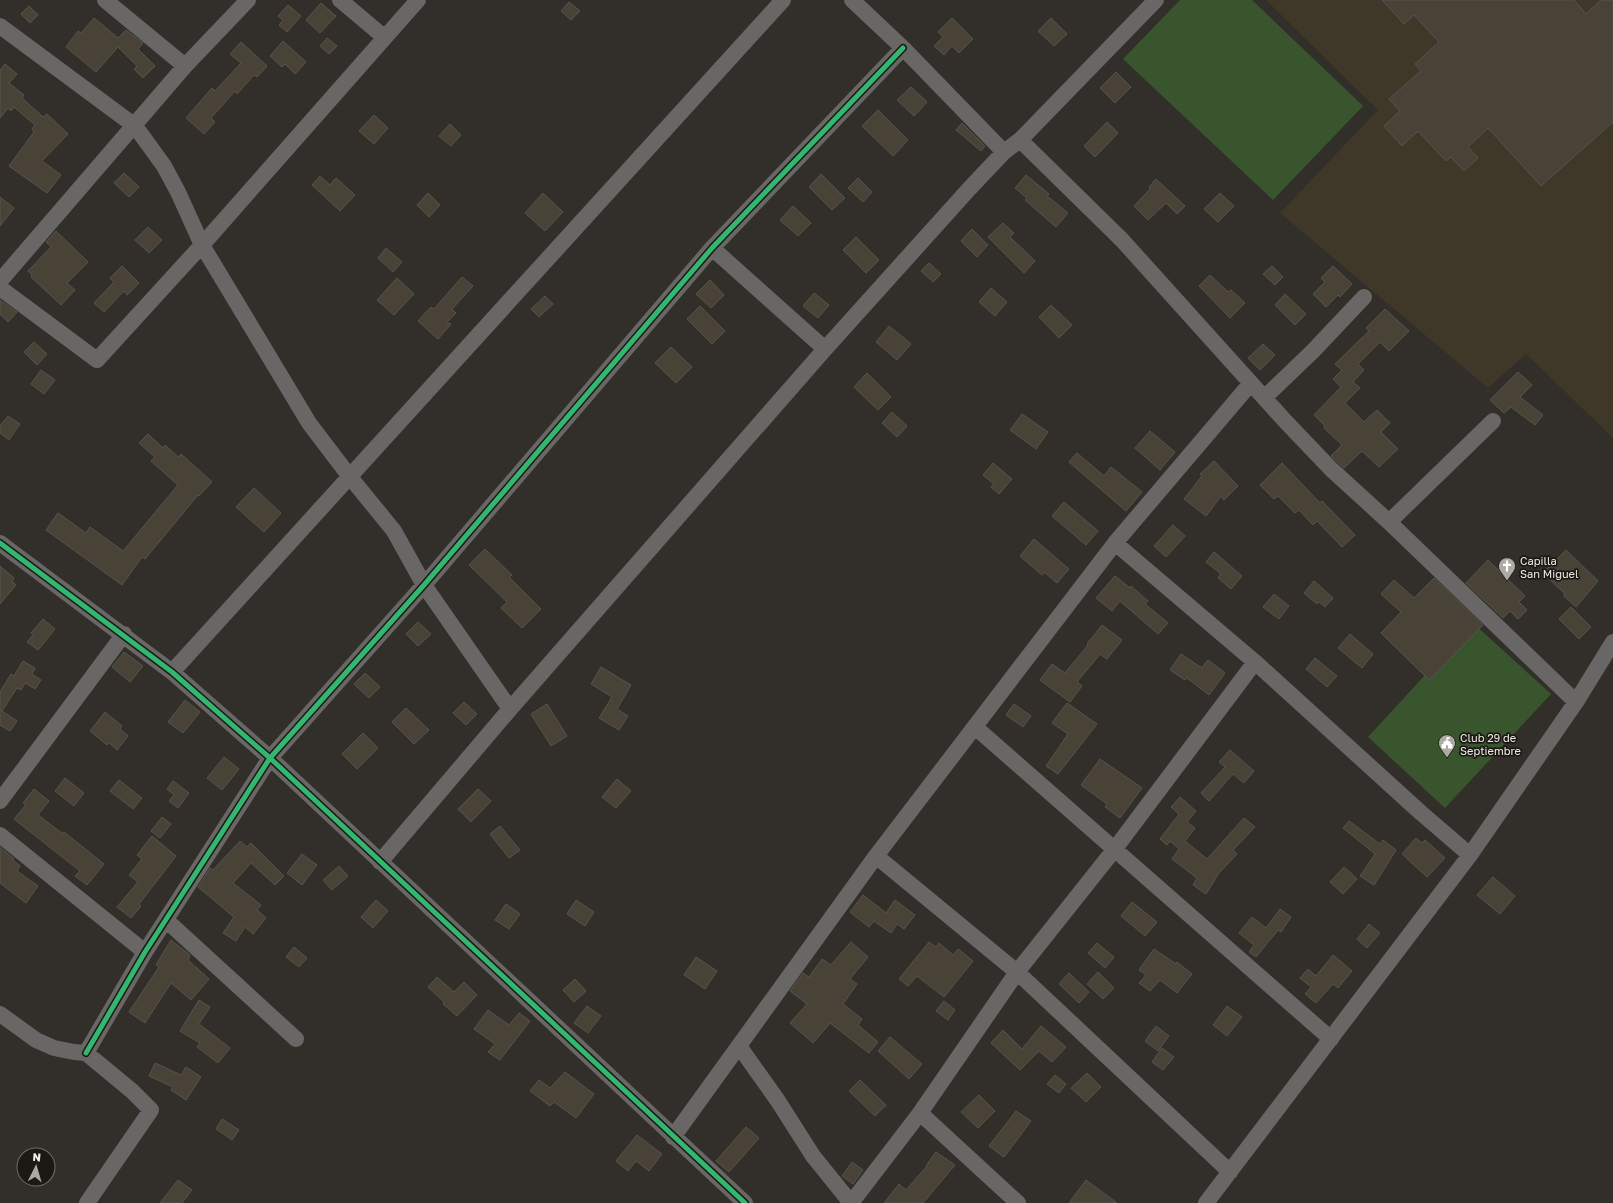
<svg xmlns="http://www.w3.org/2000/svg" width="1613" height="1203" font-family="'Golos Text',sans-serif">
  <rect width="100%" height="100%" fill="#322f2a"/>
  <!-- built -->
  <path fill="#3f3828" d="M1266 0H1613V438L1526 354 1488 388 1280 213 1378 110Z"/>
  <!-- green -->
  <path fill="#39552d" d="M1180 0H1252L1363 106 1273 200 1123 59Z
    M1473 623 1551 694 1445 808 1368 737Z"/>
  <!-- building -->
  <path fill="#484336" stroke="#575450" d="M1382 0H1574L1586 14 1601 0H1613V122L1541 186 1488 128 1468 147 1478 158 1464 171 1451 157 1446 161 1418 131 1402 146 1384 126 1400 111 1389 99 1421 71 1415 64 1439 42 1414 15 1404 24Z
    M569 2 580 11 571 20 561 11Z
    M321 3 336 16 320 33 306 20Z
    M288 5 301 16 287 32 279 25 283 20 278 16Z
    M29 6 38 15 30 23 21 14Z
    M94 18 118 38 126 30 143 43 138 49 155 66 143 78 134 69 137 66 118 47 96 72 66 47 78 31 81 33Z
    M952 18 973 39 959 53 952 46 944 55 934 46 943 37 938 32Z
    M1051 18 1067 34 1054 46 1038 31Z
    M327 38 337 46 329 54 320 46Z
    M283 41 306 62 295 74 285 64 282 67 270 56Z
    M241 42 267 66 257 77 254 75 237 94 235 91 211 118 215 122 204 134 186 118 212 88 215 91 241 63 230 54Z
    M5 64 17 74 9 83 24 95 22 98 43 117 47 114 68 134 42 161 61 175 47 193 9 166 34 132 32 129 35 125 14 107 11 111 8 108 0 118V70Z
    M1116 72 1131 87 1115 103 1100 88Z
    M911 87 927 102 914 116 897 100Z
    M878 110 908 140 893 156 862 126Z
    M374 115 388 128 374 144 359 131Z
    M1107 122 1118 133 1095 157 1084 146Z
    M962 123 985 146 981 151 956 130Z
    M450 124 461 135 451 146 439 136Z
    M124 173 139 187 129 197 114 183Z
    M821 174 845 198 832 210 809 187Z
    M1026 175 1049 194 1047 196 1068 213 1056 227 1025 200 1027 198 1015 188Z
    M320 176 330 185 336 178 355 195 340 211 312 185Z
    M858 178 872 192 863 202 848 188Z
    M1156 179 1185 206 1177 214 1166 203 1148 220 1134 206 1151 188 1149 187Z
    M428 193 440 205 429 217 417 205Z
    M543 193 563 212 545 231 525 213Z
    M1220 193 1234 206 1218 222 1204 209Z
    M0 197 14 208 0 226Z
    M793 206 811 223 798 236 780 220Z
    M1003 223 1014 233 1010 237 1035 261 1024 273 988 237Z
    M148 227 162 240 149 253 135 240Z
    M972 229 988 245 977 257 961 241Z
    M56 231 88 262 67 283 75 290 61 305 31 277 32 275 28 271 51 247 46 242Z
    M856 237 879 260 866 273 843 250Z
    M386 248 402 262 393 272 378 258Z
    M929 263 941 274 933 282 921 271Z
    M122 266 139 283 127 295 124 291 104 312 94 303 114 282 110 278Z
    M1272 266 1283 277 1275 285 1263 274Z
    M1333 266 1352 284 1340 297 1338 295 1326 307 1313 294 1325 282 1321 278Z
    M1210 275 1228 292 1231 290 1245 303 1230 318 1199 286Z
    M462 277 473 286 452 309 456 313 447 322 451 324 438 339 418 321 431 307 434 309Z
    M397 278 414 294 394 315 377 300Z
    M710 280 724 295 711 308 696 294Z
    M991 288 1007 302 995 316 979 302Z
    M814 293 829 305 818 318 803 306Z
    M1285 294 1306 314 1295 325 1275 305Z
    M545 296 553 304 539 317 531 309Z
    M0 300 17 312 8 322 0 314Z
    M1051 305 1072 325 1059 338 1039 317Z
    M700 306 725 331 712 344 687 319Z
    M1385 309 1409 331 1389 351 1380 342 1358 364 1364 370 1353 382 1360 388 1345 403 1364 422 1377 410 1390 423 1381 432 1398 449 1379 467 1362 451 1344 468 1331 456 1342 445 1324 428 1325 426 1314 415 1341 387 1333 379 1342 370 1335 364 1369 331 1366 328Z
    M889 326 911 344 897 360 876 342Z
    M34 342 47 354 37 365 24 352Z
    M1263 344 1275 355 1260 370 1248 358Z
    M671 347 692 367 676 383 655 363Z
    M41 370 55 380 44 394 31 384Z
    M1518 372 1532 385 1520 397 1543 415 1535 425 1511 407 1504 413 1490 400Z
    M867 373 891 397 878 410 854 387Z
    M892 412 907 426 897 437 882 423Z
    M1022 414 1048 432 1036 449 1010 430Z
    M8 416 20 424 9 440 0 433V426Z
    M1150 431 1175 452 1160 470 1135 448Z
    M148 434 163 448 165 445 178 457 181 454 212 482 199 496 198 495 145 559 142 557 122 585 46 530 58 513 86 533 90 527 123 551 178 485 151 461 155 457 139 443Z
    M1077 453 1104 476 1111 467 1142 492 1126 511 1069 462Z
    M1214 461 1238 486 1224 500 1221 496 1206 516 1184 499 1202 476 1200 474Z
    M993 463 1012 479 999 494 991 487 994 484 983 475Z
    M1282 463 1320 503 1322 501 1355 535 1342 547 1317 521 1313 525 1299 510 1295 513 1278 496 1274 499 1260 485Z
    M254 488 281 513 264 532 236 507Z
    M1064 502 1098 531 1086 545 1052 516Z
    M1173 525 1185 536 1166 557 1154 546Z
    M1034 539 1069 569 1057 583 1044 572 1042 575 1020 556Z
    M485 549 512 575 509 577 541 609 522 628 501 608 507 602 469 565Z
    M1566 550 1598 581 1576 607 1564 596 1565 594 1543 573Z
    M1214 552 1242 576 1231 589 1218 578 1221 574 1206 562Z
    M1488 560 1525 596 1519 602 1527 610 1518 619 1510 611 1503 618 1466 583Z
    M0 566 14 578 12 581 16 585 0 604Z
    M1115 576 1130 588 1131 586 1148 601 1145 604 1168 623 1158 634 1120 601 1112 611 1096 598Z
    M1434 578 1483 625 1429 680 1381 633 1401 612 1381 594 1394 580 1414 598Z
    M1314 581 1333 598 1325 607 1319 602 1317 604 1304 593Z
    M1274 594 1289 606 1279 619 1263 607Z
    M1571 607 1591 627 1579 639 1559 619Z
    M43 619 55 629 38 650 27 642 33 635 31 633Z
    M418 622 431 634 418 646 406 634Z
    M1102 625 1122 640 1107 659 1100 654 1077 682 1082 686 1070 702 1040 680 1052 664 1065 673 1088 645 1087 644Z
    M1350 634 1373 654 1362 668 1338 648Z
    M124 652 143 666 130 682 112 667Z
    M1181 654 1202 668 1208 660 1225 673 1209 695 1187 678 1185 680 1170 670Z
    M1315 658 1337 676 1327 687 1306 669Z
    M23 661 35 668 32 674 41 680 35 689 25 683 21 690 17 688 2 711 17 721 10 731 0 725V692L11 674 14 676Z
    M601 667 631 685 617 709 628 716 619 730 599 718 612 697 591 684Z
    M365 673 380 687 369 698 354 684Z
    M185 700 200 712 183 733 168 722Z
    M464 702 477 714 466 725 453 713Z
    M1067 703 1097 724 1058 774 1046 766 1068 734 1052 723Z
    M547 704 567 736 551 746 531 714Z
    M1014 704 1031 716 1023 727 1006 715Z
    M406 708 429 730 414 744 392 722Z
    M105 712 122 726 120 729 128 736 117 750 109 743 107 745 90 731Z
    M363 733 378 748 357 769 342 754Z
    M1230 750 1254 771 1244 783 1233 774 1209 801 1201 793 1225 767 1219 762Z
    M224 757 239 769 222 790 207 778Z
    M1100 759 1142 788 1120 818 1105 807 1107 804 1081 785Z
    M65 778 84 793 74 806 55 791Z
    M617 779 631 791 616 808 602 797Z
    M119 780 142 798 133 809 110 791Z
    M173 781 189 793 178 808 169 801 174 795 167 789Z
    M34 789 49 801 38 815 63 834 64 832 104 864 87 885 75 876 80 871 14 819 26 805 23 803Z
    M478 789 491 801 471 822 458 809Z
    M1180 797 1196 811 1187 822 1195 828 1185 841 1207 859 1244 818 1255 827 1233 850 1237 854 1219 873 1206 894 1193 885 1197 878 1172 859 1179 849 1170 841 1167 845 1160 839 1179 814 1171 807Z
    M162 817 171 824 160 838 151 831Z
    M1349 821 1380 844 1383 840 1396 850 1374 885 1360 876 1375 854 1343 828Z
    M500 826 520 850 509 858 490 834Z
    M152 836 176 856 139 904 141 906 131 918 117 907 138 882 129 875 142 859 137 855Z
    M1416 838 1422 843 1425 840 1445 858 1427 877 1402 854Z
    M240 841 247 847 251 843 284 876 275 885 251 863 233 883 261 905 257 910 266 918 253 934 245 927 236 941 223 933 234 917 198 887 210 868 213 870Z
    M0 847 14 859 13 860 20 866 17 871 38 886 26 903 0 883Z
    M302 854 317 865 302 885 287 873Z
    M339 866 348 876 332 890 323 880Z
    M1344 867 1357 879 1343 894 1330 882Z
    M1493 877 1515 896 1500 914 1477 895Z
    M863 895 886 913 895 900 915 915 904 929 897 924 891 933 874 921 869 927 850 912Z
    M376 900 388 911 373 928 361 917Z
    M576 900 594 912 585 926 567 914Z
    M1132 902 1157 922 1145 936 1121 916Z
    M506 904 520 914 509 929 495 920Z
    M1280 909 1291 917 1281 932 1278 930 1256 957 1249 952 1254 945 1239 933 1252 917 1266 928Z
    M1369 924 1380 933 1367 948 1357 939Z
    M171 940 190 955 188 960 209 979 191 1000 171 983 145 1023 129 1012 159 967 156 965Z
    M851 942 868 957 850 979 857 984 843 1004 862 1019 858 1025 878 1042 869 1053 830 1023 813 1043 790 1023 807 1004 790 991 803 973 809 977 822 959 831 965Z
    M929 942 936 947 939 943 953 955 958 949 973 961 944 997 917 976 908 986 899 979Z
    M1097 943 1114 957 1105 968 1088 953Z
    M294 947 307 958 299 967 286 957Z
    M1154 949 1176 964 1177 962 1192 974 1177 993 1160 980 1150 991 1139 983 1146 975 1139 970Z
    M1333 955 1352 971 1338 988 1333 984 1316 1003 1305 994 1311 987 1300 978 1308 969 1316 976Z
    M696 957 717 971 705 989 684 975Z
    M1098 972 1114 988 1103 999 1087 984Z
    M1069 973 1089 992 1079 1003 1059 984Z
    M437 977 454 992 464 982 477 995 457 1016 443 1004 444 1002 428 987Z
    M575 979 586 991 574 1002 563 990Z
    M199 1000 210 1007 199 1024 230 1048 218 1063 197 1047 200 1043 180 1031Z
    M944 1001 955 1010 948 1020 936 1011Z
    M587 1006 601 1016 588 1033 574 1023Z
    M1227 1006 1242 1017 1227 1036 1213 1025Z
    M488 1010 509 1025 519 1013 530 1021 500 1060 488 1052 495 1044 474 1029Z
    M1041 1026 1066 1047 1052 1062 1039 1051 1020 1070 991 1043 1003 1030 1022 1049Z
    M1156 1026 1169 1036 1158 1051 1145 1041Z
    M890 1037 922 1064 909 1079 878 1051Z
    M1162 1048 1174 1057 1163 1070 1152 1062Z
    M155 1063 181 1075 186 1067 201 1077 186 1100 171 1090 173 1087 149 1076Z
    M565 1072 594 1094 576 1118 554 1102 550 1106 530 1091 539 1080 550 1088Z
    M1087 1073 1101 1087 1086 1102 1071 1088Z
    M1055 1075 1066 1084 1059 1093 1047 1084Z
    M860 1080 886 1105 875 1116 849 1091Z
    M979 1095 995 1111 978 1128 961 1112Z
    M1016 1111 1031 1121 1004 1157 989 1146Z
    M222 1119 239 1130 232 1140 216 1129Z
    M746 1127 759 1138 729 1172 716 1161Z
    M637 1135 662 1154 649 1171 636 1161 628 1171 616 1161Z
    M936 1152 955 1165 923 1203H884L899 1184 906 1190 927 1166H926Z
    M852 1162 863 1170 853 1184 842 1176Z
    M178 1180 192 1190 182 1203H160Z
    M1086 1180 1117 1203H1069Z"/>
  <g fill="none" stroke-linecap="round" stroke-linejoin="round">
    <!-- street -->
    <path stroke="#696766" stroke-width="16" d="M105 0 185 66
      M340 0 384 37
      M852 0 903 48 1004 152
      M0 26 135 126 164 166 178 192 202 245 309 423 350 477 394 531 424 585 510 709
      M1020 140 1122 240 1286 422 1331 469 1389 522 1576 702
      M712 248 825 349
      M0 281 185 66 248 0
      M0 288 97 360 202 245 418 0
      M1264 398 1313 351 1364 297
      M1389 522 1493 421
      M0 543 172 672 270 758 745 1203
      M1115 543 1255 662 1420 812 1470 855
      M172 672 783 0
      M975 727 1331 1039
      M0 801 124 634
      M0 835 145 952
      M876 856 1017 972 1230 1172
      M380 862 510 709 825 349 969 189 1004 152 1020 140 1156 0
      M166 920 296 1039
      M0 1014 36 1040 54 1048 74 1052 86 1053 132 1091 151 1110 87 1203
      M739 1046 778 1101 813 1156 851 1203
      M86 1053 145 952 270 758 424 585 712 248 903 48
      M920 1113 1018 1203
      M673 1137 876 856 1115 543 1251 383
      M851 1203 920 1113 1017 972 1114 850 1255 662
      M1206 1203 1470 855 1576 702 1613 642"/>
    <!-- cycleway casing -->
    <g stroke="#1b1914" stroke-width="8">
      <path id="cycleway" d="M0 543 172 672 270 758 745 1203
        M86 1053 145 952 270 758 424 585 712 248 903 48"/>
    </g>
    <!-- cycleway -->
    <use href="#cycleway" stroke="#33b770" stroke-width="5"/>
  </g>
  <!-- icons -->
  <defs>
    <g id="church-pin" transform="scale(0.9)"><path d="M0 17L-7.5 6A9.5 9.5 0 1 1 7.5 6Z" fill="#adaaa4" stroke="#1b1914"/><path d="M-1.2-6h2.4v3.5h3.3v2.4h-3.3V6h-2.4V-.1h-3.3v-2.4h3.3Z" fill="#fff"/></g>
    <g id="civic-pin" transform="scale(0.9)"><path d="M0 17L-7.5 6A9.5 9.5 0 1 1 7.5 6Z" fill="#adaaa4" stroke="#1b1914"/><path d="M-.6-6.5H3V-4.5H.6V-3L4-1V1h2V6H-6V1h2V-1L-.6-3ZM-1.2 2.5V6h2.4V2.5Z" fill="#fff"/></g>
  </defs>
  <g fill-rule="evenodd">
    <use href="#church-pin" x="1507" y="566"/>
    <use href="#civic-pin" x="1447" y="743"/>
  </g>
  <g text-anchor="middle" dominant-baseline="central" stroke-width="3.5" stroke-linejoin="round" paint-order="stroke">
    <!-- poi labels -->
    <g font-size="11" fill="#efece5" stroke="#1b1914" text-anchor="start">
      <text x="1520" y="560">Capilla<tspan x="1520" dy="13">San Miguel</tspan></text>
      <text x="1460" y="737">Club 29 de<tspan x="1460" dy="13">Septiembre</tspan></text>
    </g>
  </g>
  <!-- north arrow -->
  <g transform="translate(36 1167) rotate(5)"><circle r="19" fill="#1b1914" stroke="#706d68"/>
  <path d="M0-3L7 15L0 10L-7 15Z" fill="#adaaa4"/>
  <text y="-6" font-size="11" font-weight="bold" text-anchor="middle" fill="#efece5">N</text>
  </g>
</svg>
